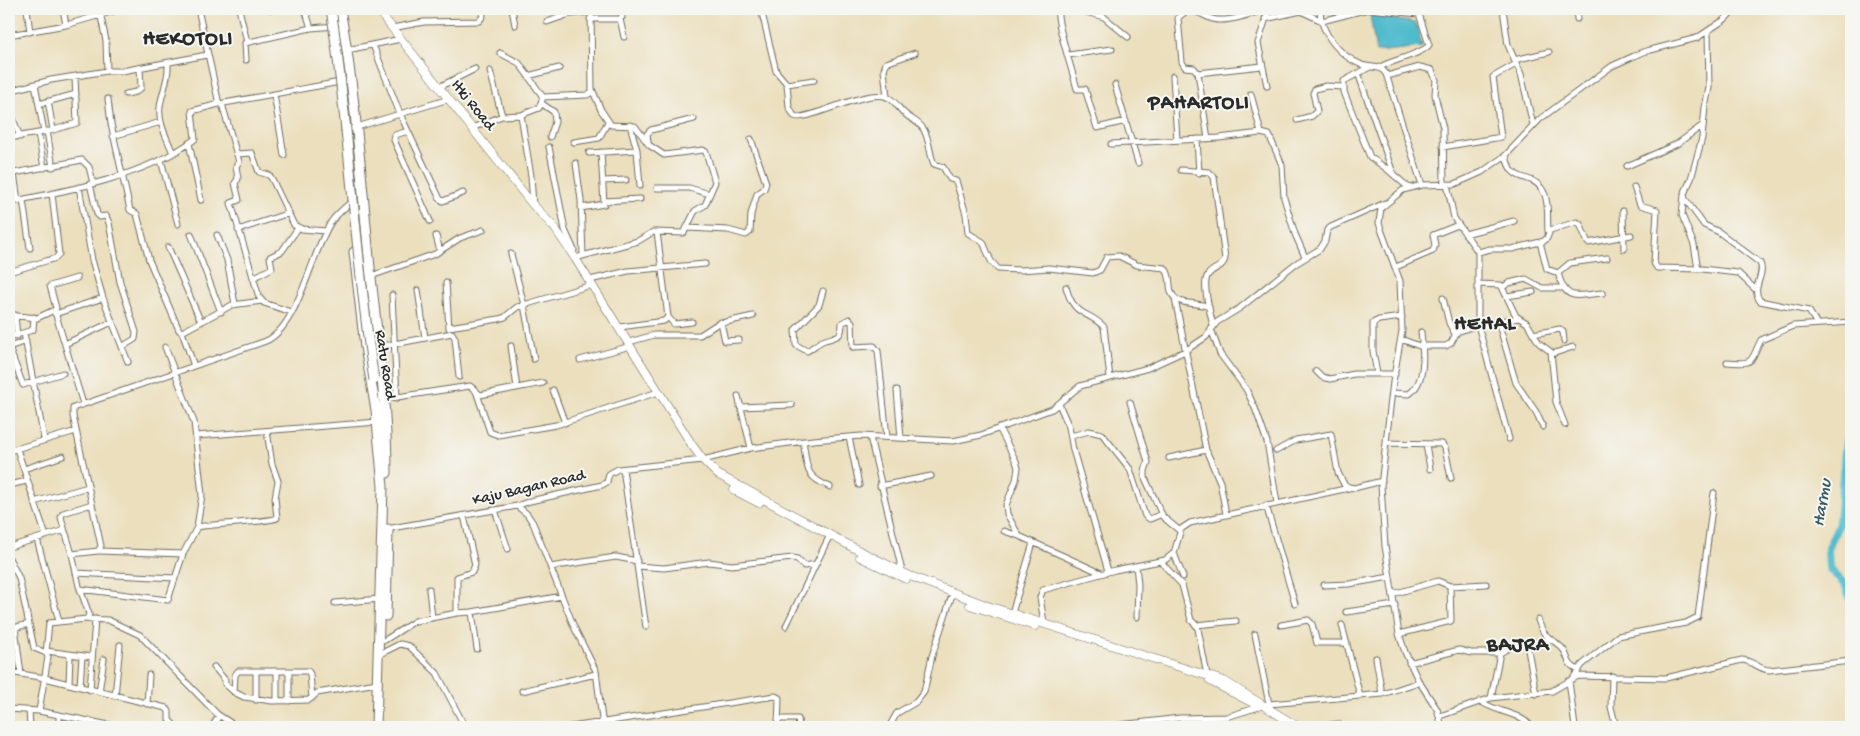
<svg xmlns="http://www.w3.org/2000/svg" width="1860" height="736" font-family="'Gochi Hand',sans-serif">
  <rect width="100%" height="100%" fill="#f6f6f2"/>
  <filter id="ink" filterUnits="userSpaceOnUse"><feTurbulence type="fractalNoise" baseFrequency=".02" numOctaves="2"/><feDisplacementMap in="SourceGraphic" scale="10" xChannelSelector="R" yChannelSelector="G"/><feConvolveMatrix kernelMatrix="1 2 1 2 8 2 1 2 1" color-interpolation-filters="sRGB"/></filter>
  <filter id="wash" filterUnits="userSpaceOnUse"><feTurbulence type="fractalNoise" baseFrequency=".0096" numOctaves="4" result="noise"/><feDisplacementMap in="SourceGraphic" scale="20" xChannelSelector="R" yChannelSelector="G"/><feGaussianBlur stdDeviation="1.12" result="paint"/><feColorMatrix in="noise" values="0 0 0 0 0 0 0 0 0 0 0 0 0 0 0 0 0 1.4 0 .05"/><feComposite in="paint" operator="in"/></filter>
  <g filter="url(#wash)">
    <rect width="100%" height="100%" fill="#ebdfbd"/>
    <!-- water -->
    <path fill="#51bbce" stroke="#3e737c" d="M1370 15 1416 23 1422 47 1376 52Z"/>
    <g fill="none" stroke-linecap="round" stroke-linejoin="round">
      <!-- river -->
      <path stroke="#51bbce" stroke-width="8" d="M1851 435 1846 442 1839 523 1828 548 1829 568 1845 585 1851 599"/>
    </g>
  </g>
  <g filter="url(#ink)">
    <g fill="none" stroke-linecap="round" stroke-linejoin="round">
      <!-- street casing -->
      <g stroke="#6e6a5e" stroke-width="7">
        <path id="street" d="M27 9 30 32
          M63 9 66 25
          M198 9 219 104 351 80
          M239 9 247 42
          M269 9H277
          M305 9 311 28 335 26
          M512 9 515 25
          M621 9 622 17
          M761 9 776 71 787 84 789 107 794 116C806 123 866 88 887 97 894 99 898 108 904 113 911 120 919 121 924 130 930 141 929 153 934 164L943 167 950 179 956 181 966 214 968 233 983 242 991 261 998 269 1021 270 1049 268 1093 273 1100 270 1107 257 1119 256 1137 265 1165 268C1174 278 1165 293 1178 300 1186 305 1198 302 1209 307
          M1058 9C1055 21 1073 72 1077 89H1085L1097 128 1126 121
          M1075 9 1104 17 1128 37
          M1320 9C1320 33 1340 56 1362 65 1371 68 1381 65 1386 74L1422 185
          M1369 9 1419 14 1429 45C1424 53 1391 61 1380 67
          M1503 9 1508 45 1521 74 1533 125
          M1576 9 1577 19
          M590 19H620L624 37
          M1265 19 1301 11 1322 21 1368 9
          M547 22 570 14 590 12
          M392 28 424 22 479 21 483 16 482 9
          M1708 31 1709 88 1705 107 1702 138 1691 179 1684 194 1685 199 1704 225 1719 232 1760 263C1766 276 1750 287 1760 301L1809 311 1817 324
          M9 35 66 25 121 9
          M373 45 400 114 440 199 443 201 463 193
          M347 50 401 39
          M500 53 519 63 543 97
          M1068 55 1112 49
          M246 60 245 43 311 28
          M1514 60 1549 52
          M168 64C169 80 162 91 160 107 158 123 167 138 173 153
          M1370 67 1344 81V92L1370 157 1387 169 1409 188
          M107 71H122L207 55
          M490 71 502 116 521 115
          M1198 73 1262 66
          M1358 73 1393 173
          M528 76 559 68
          M1173 76 1177 140
          M1387 76 1420 67 1432 70 1436 80 1435 95 1443 128 1444 184
          M35 84 44 132
          M787 84 814 80
          M1115 85 1138 163
          M1267 86 1258 43 1269 9
          M439 87 475 69
          M9 91 51 80 107 71 106 41 101 17
          M126 94 136 92 141 88 140 68
          M274 94 284 155
          M1251 94 1261 133
          M887 97 884 70 886 63 915 53
          M9 99 13 119 20 137
          M108 99 111 124 130 210 137 214 149 260 179 330 182 332 232 305 262 301
          M48 101 53 130
          M541 103 554 112 555 122 550 137
          M39 104 76 94
          M222 104 239 162 236 166 238 179 235 183 239 200 231 203 259 297 264 303 291 312
          M1297 120 1312 116 1317 111 1313 93 1315 89 1326 86 1343 87
          M630 125 637 150 640 186
          M472 128 502 116
          M47 131 53 167
          M344 131 449 99
          M408 131 395 135 394 140 430 221
          M38 133 44 168
          M113 136 161 122
          M9 138 50 131 77 123 75 77
          M1197 139 1199 173
          M1208 139 1198 73 1194 68 1185 67 1182 62 1178 18C1193 1 1204 20 1218 20 1233 21 1252 14 1265 9
          M574 142 599 138 608 122
          M648 142 647 134 651 130 694 119
          M189 143 201 200
          M1111 144 1219 138 1261 133 1269 135 1282 165 1284 198 1295 234 1305 257
          M549 147 565 230 574 250
          M1443 147 1501 137 1493 77 1516 64
          M589 153 637 150
          M237 154 252 153 259 172 269 175 272 179 294 225 302 229 326 231
          M1506 155C1511 188 1535 169 1545 195 1549 206 1547 220 1548 231
          M161 160 178 224
          M576 163 581 200 583 256
          M1627 166 1677 144 1703 125
          M1181 170 1209 172 1214 177 1225 259C1222 269 1213 267 1208 275 1201 284 1211 315 1213 326
          M14 173 18 201
          M9 174 82 160 89 167 93 183
          M603 181 626 180
          M90 184 97 214 100 217 106 216 109 223 120 282 136 332 135 339 122 347
          M1447 184 1454 218 1478 252V321L1482 324 1519 318
          M79 187 92 260 103 298 128 362
          M1634 187 1640 205 1657 210 1654 263 1657 268 1702 269 1738 273 1756 290
          M657 188H689L710 194
          M1684 195 1682 215 1694 245 1698 269
          M23 200 30 248
          M604 201 640 199
          M9 202C67 191 147 176 195 139L192 111 219 104
          M533 205 531 176 521 115 539 108 543 97 587 95 592 92 591 9
          M581 208 604 204 601 152
          M1623 211 1624 249
          M688 228 728 230 746 235 750 232 751 214 757 194 764 189 766 183 751 139
          M238 230 289 213
          M191 234 221 312
          M1465 234 1514 221
          M217 235 227 260 235 304
          M436 236 440 251
          M1540 242 1547 269 1558 273C1566 303 1576 295 1603 293
          M168 247 201 322
          M1478 252 1490 249H1512L1544 241 1547 238 1550 230 1577 222 1580 224 1588 243 1631 235
          M511 254 524 305 534 359
          M575 258 638 241 653 232 684 233 695 211 705 205 715 182 706 152 703 150 664 155 649 145 635 126 611 125 601 110 592 89
          M1396 267 1433 251 1435 245 1433 235 1458 225
          M9 272 56 258 59 254 52 194
          M1558 273 1570 263 1607 258
          M371 276 435 254 460 238 483 230
          M253 278 272 268 270 257 282 251 298 228
          M590 280 628 271 705 264
          M446 283 449 328
          M1478 284 1501 285 1516 316 1527 323 1539 343 1551 352 1556 402 1565 425
          M1066 287C1074 318 1088 310 1104 327L1110 378
          M1503 287 1509 283 1526 279 1542 288H1562
          M418 290 425 338
          M823 291 819 305 795 330 796 345 807 351C813 348 818 342 825 340 837 336 842 338 842 323L849 319 852 322 853 347 874 346 878 351 887 437
          M392 295 397 398
          M1507 296 1533 292
          M1443 298 1449 323 1455 334
          M1175 299 1206 450 1220 482 1226 514
          M54 311 56 308 50 286 77 278
          M55 314 103 298
          M9 315 37 318 52 311 55 312 83 404
          M15 315 17 336
          M668 317 674 324 692 322
          M1498 321 1516 383 1536 412 1543 427
          M721 322 725 341 739 340
          M1478 325 1509 439
          M449 327 499 319 505 317 517 307 588 286
          M620 327 664 321 668 317 657 232
          M1211 329 1220 354 1246 389 1255 408 1267 442 1277 503
          M182 332 194 366
          M24 333 44 439
          M1533 334 1560 329 1563 332 1564 341
          M9 337 33 330 34 317
          M1401 339 1422 347
          M629 342 654 335H700L717 324 753 316
          M65 344 112 322
          M511 346 517 388
          M1422 346H1446L1451 343 1457 332 1480 324
          M9 347 26 341
          M378 347 452 333 455 338 459 377
          M9 348 23 385 63 373
          M1552 354 1573 347
          M580 360 627 347
          M1727 362C1756 365 1750 361 1761 340L1793 326 1851 322
          M1316 371 1322 377 1330 379 1354 374H1395
          M1377 374 1373 351V323L1379 320 1402 317
          M553 390 565 423
          M897 390 901 438
          M476 391 480 395 543 383
          M1392 393 1409 394C1427 382 1423 351 1421 332
          M738 396 751 448
          M384 399 470 386 476 391 490 432 498 435 556 425 655 393
          M1130 402 1148 462 1145 471V478L1163 517 1180 531
          M1059 404 1069 427 1073 450 1108 571
          M740 407 792 405
          M999 428 1016 461 1018 468 1016 480 1006 505 1007 514 1019 536 1101 573
          M196 436 378 422
          M1071 436 1089 431 1102 434 1130 469 1145 516 1150 519 1162 514
          M849 437 859 485
          M870 437 902 571
          M803 441C808 467 803 476 830 487
          M1386 443 1442 444 1445 448 1451 478
          M1426 444 1430 469
          M17 449 46 536
          M9 451 76 431
          M1276 451 1296 440 1331 434 1338 473 1345 486 1354 488 1382 481
          M1169 458 1206 450
          M24 469 63 456
          M623 469 646 627
          M9 485 27 481
          M880 486 931 476
          M34 502 88 487
          M1266 505 1295 604
          M517 506 527 514 533 523 574 627 596 671 603 727
          M495 510 508 549
          M197 527C212 524 271 522 277 518L275 498 278 481 272 464 267 431
          M386 529 517 506 530 501 602 485 607 482 609 474 618 469 703 460 751 448 813 440 861 436 953 441 981 435 1052 409 1080 386 1148 368 1185 351 1206 337 1217 322 1240 308 1295 264 1320 249 1325 241 1327 230 1331 227 1385 203
          M1004 531 1019 536
          M65 532 61 517 63 513 92 504
          M37 539 59 621
          M9 547 62 531 66 534 72 554
          M99 551 183 554
          M1174 553 1183 577
          M9 558 19 578 34 648 46 653 48 657 39 711
          M1161 562 1182 585 1191 620 1196 625 1236 621
          M637 566 664 568 709 562 732 565 792 558 797 559 804 566 816 564
          M1136 566 1138 584 1137 617
          M550 567 616 557 637 561
          M76 573 175 578
          M1324 585 1349 584 1390 577
          M80 589 168 600 183 554 197 527 202 495 194 422 165 347
          M429 589 432 618
          M1393 594 1438 581 1450 586
          M335 603 380 599
          M1346 612 1395 605
          M457 613 472 612
          M1012 613 1033 543
          M87 619 108 620 140 635 217 714 237 727
          M1538 620C1546 641 1547 634 1561 647 1570 655 1564 663 1578 670
          M1044 623 1040 597 1043 590 1115 570 1165 560 1174 553 1181 529 1190 523 1349 488
          M1196 625 1198 629 1207 675
          M1281 625 1308 620 1312 624 1317 643H1347
          M1342 625 1360 696
          M786 626 828 539
          M15 627 21 674
          M9 629 29 624
          M1399 634 1451 621 1450 586 1486 584
          M385 640 415 621 457 613V577L472 572 475 565 464 516
          M1527 644 1536 694
          M477 649 472 612 562 596
          M46 651 92 657
          M46 653 49 623 87 619 89 614 79 586 72 554 98 551 101 546 73 416V408L266 341C299 326 311 253 331 222 336 215 343 209 350 203
          M378 655 400 644 409 646 437 673 465 727
          M1376 658 1382 694
          M1409 663 1459 650 1471 653H1500
          M214 667 225 680V684L234 692 244 697 272 701 309 700 317 693 377 683
          M289 671V701
          M9 672 45 678 166 708 169 711V720L176 727
          M1612 676 1611 707 1616 727
          M1574 677 1582 665 1618 636 1686 623 1698 617 1714 493
          M1569 681 1575 727
          M69 684 70 655
          M80 687 82 656
          M90 690 95 619
          M522 691 596 674
          M99 692 104 659
          M234 692 235 675 238 671H308L310 674 312 698
          M115 696 120 645
          M1491 698 1500 653 1512 646 1549 640
          M256 700V672
          M277 701V671
          M1480 701C1497 713 1517 711 1532 727
          M147 704 149 675
          M1269 704 1383 694 1419 682
          M9 709 39 711 119 727
          M29 710 30 727
          M59 715V727
          M1440 716 1491 698 1552 691 1578 676 1666 678 1742 660C1754 661 1758 669 1769 670L1851 661
          M1203 718 1204 727
          M778 719H798L799 727
          M212 727 219 716
          M571 727 775 696 779 698 778 727
          M889 727 897 713 916 702 924 692 932 656 951 598
          M1103 727 1180 718 1226 717 1269 704 1255 634
          M1313 727 1338 724
          M1442 727 1437 709 1418 680 1405 652 1399 634 1385 546 1381 486 1393 382 1402 331 1400 281 1382 232 1379 223 1381 208 1403 190 1422 185 1455 184 1482 172 1506 155 1540 119 1612 66 1643 52 1697 38 1724 20 1735 9"/>
      </g>
      <!-- secondary casing -->
      <g stroke="#6e6a5e" stroke-width="9">
        <path id="secondary" d="M377 9 533 205 554 227 575 258 692 445 703 460 717 474 856 549 910 576 988 606 1224 681 1298 727
          M734 490 759 503
          M860 557 906 579
          M970 605 1035 626
          M1210 681 1253 703"/>
      </g>
      <!-- primary casing -->
      <g stroke="#6e6a5e" stroke-width="11">
        <path id="primary" d="M340 9C355 91 361 175 369 258 376 329 387 401 387 473
          M354 252 365 347 376 410 383 487 376 727
          M386 616 388 529"/>
      </g>
      <!-- street -->
      <use href="#street" stroke="#fff" stroke-width="5"/>
      <!-- secondary -->
      <use href="#secondary" stroke="#fff" stroke-width="8"/>
      <!-- primary -->
      <use href="#primary" stroke="#fff" stroke-width="9"/>
      <!-- primary-bridge casing -->
      <g stroke="#6e6a5e" stroke-width="11" stroke-linecap="butt">
        <path id="primary-bridge" d="M331 9C350 132 355 257 374 380"/>
      </g>
      <!-- primary-bridge -->
      <use href="#primary-bridge" stroke="#fff" stroke-width="9"/>
    </g>
  </g>
  <g text-anchor="middle" dominant-baseline="central" stroke-width="4" stroke-linejoin="round" paint-order="stroke">
    <!-- street labels -->
    <g font-size="16" fill="#2b2b2b" stroke="#f6f6f2">
      <text transform="translate(472 106) rotate(51)">Itki Road</text>
      <text transform="translate(384 365) rotate(81)">Ratu Road</text>
      <text transform="translate(529 489) rotate(-13)">Kaju Bagan Road</text>
    </g>
    <!-- water labels -->
    <g font-size="18" font-style="italic" fill="#385d64" stroke="#f6f6f2">
      <text transform="translate(1823 503) rotate(-81)">Harmu</text>
    </g>
    <!-- district labels -->
    <g font-size="21" font-weight="bold" letter-spacing="1" fill="#2b2b2b" stroke="#f6f6f2">
      <text x="188" y="40">HEKOTOLI</text>
      <text x="1199" y="104">PAHARTOLI</text>
      <text x="1485" y="325">HEHAL</text>
      <text x="1518" y="646">BAJRA</text>
    </g>
  </g>
  <!-- margin -->
  <rect width="1860" height="736" fill="none" stroke="#f6f6f2" stroke-width="30"/>
</svg>
